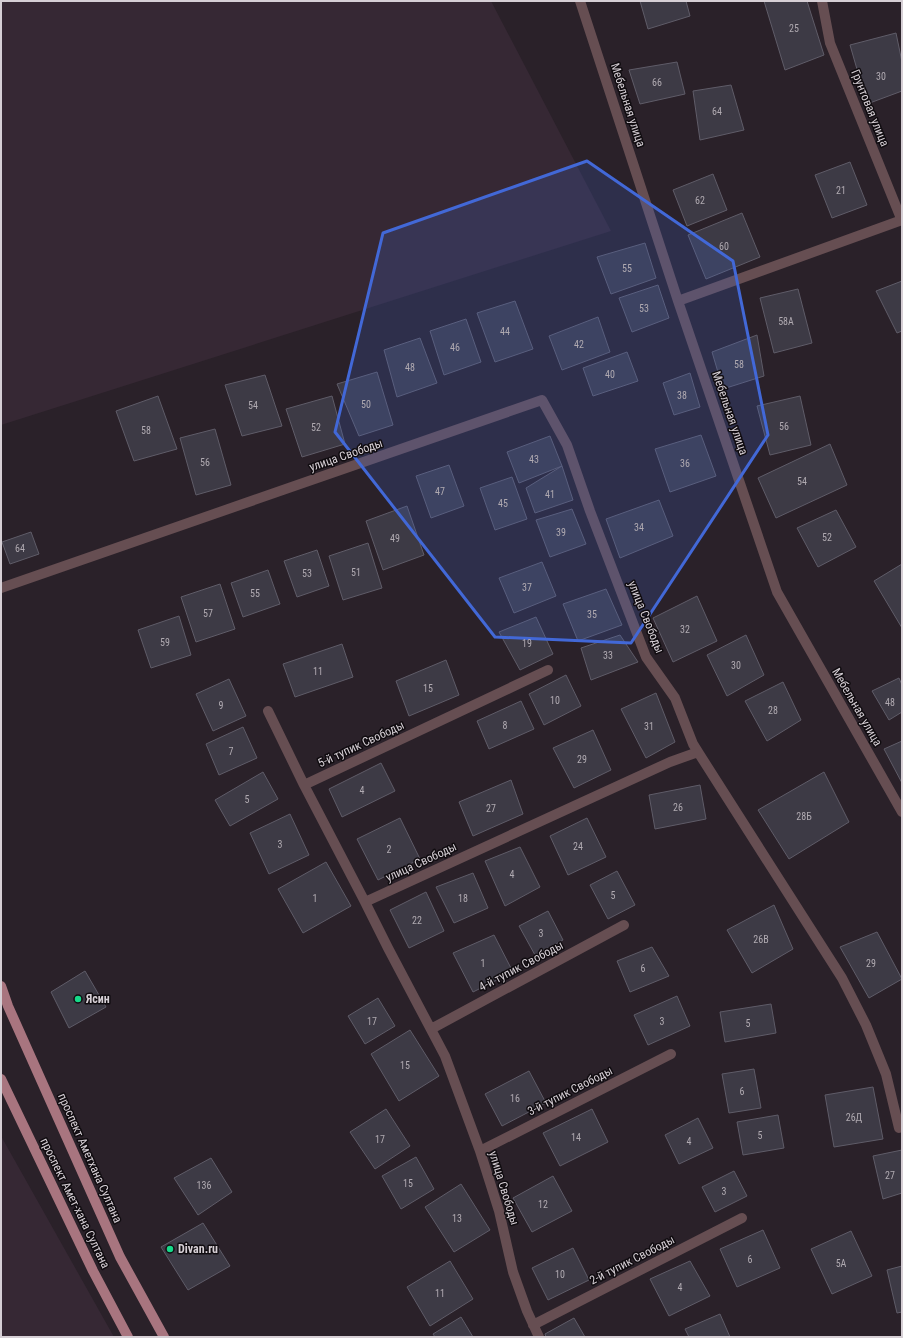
<svg xmlns="http://www.w3.org/2000/svg" width="903" height="1338" font-family="'Roboto Condensed',sans-serif">
  <rect width="100%" height="100%" fill="#2a2129"/>
  <!-- built -->
  <path fill="#362834" d="M1 1H491L611 231 1 425Z
    M1 1136 114 1337H1Z"/>
  <!-- building -->
  <path fill="#3d3a45" stroke="#5f5c68" d="M640 1H686L690 16 648 29Z
    M764 1H807L824 55 785 70Z
    M896 33 902 62V91L867 104 850 45Z
    M677 62 685 94 640 104 629 70Z
    M731 85 744 130 700 140 693 91Z
    M850 162 867 205 832 218 815 175Z
    M713 174 727 210 687 226 673 190Z
    M742 213 760 257 706 279 688 235Z
    M645 243 656 278 611 294 597 257Z
    M902 281V331L897 333 876 291Z
    M658 285 669 318 632 332 619 298Z
    M798 289 812 343 774 353 760 298Z
    M515 301 533 349 495 362 477 313Z
    M598 317 610 352 562 370 549 336Z
    M466 319 481 362 444 375 430 331Z
    M757 335 764 376 723 389 712 352Z
    M420 338 437 383 397 397 384 350Z
    M627 352 638 381 593 396 583 368Z
    M377 372 393 425 359 436 337 384Z
    M690 373 700 407 674 415 663 383Z
    M265 375 282 426 242 436 225 385Z
    M158 396 177 449 134 461 116 411Z
    M332 396 345 444 302 457 286 409Z
    M800 396 811 445 770 455 757 406Z
    M215 429 231 485 196 495 180 438Z
    M701 435 716 476 670 492 655 449Z
    M550 436 562 466 519 483 507 452Z
    M830 444 847 485 776 518 758 478Z
    M449 465 464 506 431 518 416 476Z
    M562 466 573 500 535 513 526 488Z
    M512 477 527 519 495 530 480 488Z
    M659 500 673 536 620 558 606 519Z
    M407 506 424 555 383 570 366 521Z
    M572 509 586 544 550 557 536 520Z
    M836 510 856 547 818 567 797 528Z
    M31 532 39 554 10 564 2 542Z
    M368 543 382 588 343 600 329 556Z
    M317 550 329 586 297 597 284 561Z
    M542 562 556 596 514 613 499 578Z
    M902 564V628L874 581Z
    M268 570 280 604 243 617 231 583Z
    M220 584 235 629 196 642 181 597Z
    M606 589 622 625 578 641 563 604Z
    M697 596 717 641 673 662 653 618Z
    M179 616 191 655 151 668 138 630Z
    M536 617 553 654 520 670 499 632Z
    M620 635 638 662 591 680 581 648Z
    M746 635 764 675 727 696 707 655Z
    M342 644 353 677 295 697 283 664Z
    M446 660 459 695 409 716 396 681Z
    M566 675 581 706 544 725 529 694Z
    M899 678 902 685V712L889 720 872 691Z
    M229 679 246 716 213 731 196 694Z
    M783 682 801 720 767 741 745 701Z
    M656 693 675 742 646 758 621 709Z
    M521 701 534 729 489 749 477 721Z
    M243 727 257 758 219 775 206 744Z
    M593 730 611 770 574 788 553 748Z
    M902 741V783L884 749Z
    M381 763 395 791 342 817 329 789Z
    M263 772 278 799 230 826 215 800Z
    M824 772 849 822 789 859 758 810Z
    M511 780 523 814 473 836 459 802Z
    M700 785 706 819 655 829 649 795Z
    M290 814 309 855 269 874 250 833Z
    M400 818 420 859 378 880 357 839Z
    M587 818 606 857 568 875 550 836Z
    M520 847 540 887 505 906 485 861Z
    M326 862 351 906 303 933 278 889Z
    M617 871 635 905 608 919 590 885Z
    M473 873 488 908 454 923 436 887Z
    M426 892 444 931 409 948 390 910Z
    M774 905 793 949 752 973 727 930Z
    M548 911 563 940 535 955 519 926Z
    M877 932 902 979 869 998 840 947Z
    M494 935 513 972 473 992 453 953Z
    M652 947 669 976 630 992 617 961Z
    M85 971 106 1007 69 1028 51 992Z
    M677 996 690 1026 648 1045 634 1015Z
    M378 998 395 1026 365 1044 348 1016Z
    M771 1004 776 1033 725 1042 720 1012Z
    M410 1030 439 1076 399 1101 371 1054Z
    M754 1069 761 1108 729 1113 722 1074Z
    M529 1071 546 1103 502 1126 485 1094Z
    M873 1087 883 1139 834 1147 825 1095Z
    M386 1109 410 1146 375 1169 350 1132Z
    M592 1109 608 1142 560 1166 543 1133Z
    M778 1115 784 1148 743 1155 737 1122Z
    M698 1118 713 1148 679 1164 665 1135Z
    M902 1150V1193L883 1199 873 1156Z
    M416 1157 434 1189 401 1209 382 1176Z
    M211 1158 232 1192 198 1215 174 1178Z
    M734 1171 747 1196 715 1212 702 1187Z
    M553 1176 572 1211 532 1232 513 1198Z
    M461 1184 490 1230 454 1252 425 1207Z
    M203 1223 230 1266 188 1290 161 1247Z
    M763 1230 780 1268 737 1287 720 1249Z
    M851 1231 872 1276 832 1294 811 1249Z
    M573 1248 589 1280 548 1300 532 1268Z
    M450 1261 473 1299 430 1326 407 1287Z
    M690 1261 710 1296 669 1316 650 1279Z
    M902 1266V1312L897 1313 887 1270Z
    M720 1314 730 1337H689L685 1329Z
    M461 1317 473 1337H435L433 1334Z
    M574 1318 585 1337H546L545 1334Z"/>
  <g fill="none" stroke-linecap="round" stroke-linejoin="round">
    <!-- street -->
    <path stroke="#664e52" stroke-width="10" d="M580 1 678 301 777 592 902 812
      M822 1 830 43 902 221
      M678 301 902 220
      M1 588 542 400 567 445 590 511 646 657 675 698 693 744 698 752 670 762 365 902 388 948 445 1056 480 1151 499 1211 513 1272 527 1311 539 1337
      M268 711 304 785
      M698 752 842 978 866 1025 886 1074 899 1128
      M365 902 304 785 548 670
      M431 1029 624 925
      M480 1151 671 1054
      M533 1325 742 1218"/>
    <!-- primary -->
    <path stroke="#a8757f" stroke-width="10" d="M1 986 8 1006 120 1257 164 1337
      M1 1079 93 1271 128 1337"/>
  </g>
  <!-- marked area -->
  <path fill="#4268d7" fill-opacity="0.2" stroke="#4268d7" stroke-width="3" stroke-linejoin="round" d="M587 161 733 261 768 435 631 643 495 637 335 432 383 233Z"/>
  <!-- markers -->
  <g fill="#16d989" stroke="#100c10" stroke-width="1.5">
    <circle cx="78" cy="999" r="4"/>
    <circle cx="170" cy="1249" r="4"/>
  </g>
  <g text-anchor="middle" dominant-baseline="central" stroke-width="3" stroke-linejoin="round" paint-order="stroke">
    <!-- number labels -->
    <g font-size="10" fill="#b0aab1">
      <text x="794" y="28">25</text>
      <text x="881" y="76">30</text>
      <text x="657" y="82">66</text>
      <text x="717" y="111">64</text>
      <text x="841" y="190">21</text>
      <text x="700" y="200">62</text>
      <text x="724" y="246">60</text>
      <text x="627" y="268">55</text>
      <text x="644" y="308">53</text>
      <text x="786" y="321">58А</text>
      <text x="505" y="331">44</text>
      <text x="579" y="344">42</text>
      <text x="455" y="347">46</text>
      <text x="739" y="364">58</text>
      <text x="410" y="367">48</text>
      <text x="610" y="374">40</text>
      <text x="682" y="395">38</text>
      <text x="366" y="404">50</text>
      <text x="253" y="405">54</text>
      <text x="784" y="426">56</text>
      <text x="316" y="427">52</text>
      <text x="146" y="430">58</text>
      <text x="534" y="459">43</text>
      <text x="205" y="462">56</text>
      <text x="685" y="463">36</text>
      <text x="802" y="481">54</text>
      <text x="440" y="491">47</text>
      <text x="550" y="494">41</text>
      <text x="503" y="503">45</text>
      <text x="639" y="527">34</text>
      <text x="561" y="532">39</text>
      <text x="827" y="537">52</text>
      <text x="395" y="538">49</text>
      <text x="20" y="548">64</text>
      <text x="356" y="572">51</text>
      <text x="307" y="573">53</text>
      <text x="527" y="587">37</text>
      <text x="255" y="593">55</text>
      <text x="208" y="613">57</text>
      <text x="592" y="614">35</text>
      <text x="685" y="629">32</text>
      <text x="165" y="642">59</text>
      <text x="527" y="643">19</text>
      <text x="608" y="655">33</text>
      <text x="736" y="665">30</text>
      <text x="318" y="671">11</text>
      <text x="428" y="688">15</text>
      <text x="555" y="700">10</text>
      <text x="890" y="702">48</text>
      <text x="221" y="705">9</text>
      <text x="773" y="710">28</text>
      <text x="505" y="725">8</text>
      <text x="649" y="726">31</text>
      <text x="231" y="751">7</text>
      <text x="582" y="759">29</text>
      <text x="362" y="790">4</text>
      <text x="247" y="799">5</text>
      <text x="678" y="807">26</text>
      <text x="491" y="808">27</text>
      <text x="804" y="816">28Б</text>
      <text x="280" y="844">3</text>
      <text x="578" y="846">24</text>
      <text x="389" y="849">2</text>
      <text x="512" y="874">4</text>
      <text x="613" y="895">5</text>
      <text x="315" y="898">1</text>
      <text x="463" y="898">18</text>
      <text x="417" y="920">22</text>
      <text x="541" y="933">3</text>
      <text x="761" y="939">26В</text>
      <text x="483" y="963">1</text>
      <text x="871" y="963">29</text>
      <text x="643" y="968">6</text>
      <text x="372" y="1021">17</text>
      <text x="662" y="1021">3</text>
      <text x="748" y="1023">5</text>
      <text x="405" y="1065">15</text>
      <text x="742" y="1091">6</text>
      <text x="515" y="1098">16</text>
      <text x="854" y="1117">26Д</text>
      <text x="760" y="1135">5</text>
      <text x="576" y="1137">14</text>
      <text x="380" y="1139">17</text>
      <text x="689" y="1141">4</text>
      <text x="890" y="1175">27</text>
      <text x="408" y="1183">15</text>
      <text x="204" y="1185">136</text>
      <text x="724" y="1191">3</text>
      <text x="543" y="1204">12</text>
      <text x="457" y="1218">13</text>
      <text x="750" y="1259">6</text>
      <text x="841" y="1263">5А</text>
      <text x="560" y="1274">10</text>
      <text x="680" y="1287">4</text>
      <text x="440" y="1293">11</text>
    </g>
    <!-- street labels -->
    <g font-size="12" fill="#d6cfd5" stroke="#100c10">
      <text transform="translate(628 105) rotate(72)">Мебельная улица</text>
      <text transform="translate(870 108) rotate(68)">Грунтовая улица</text>
      <text transform="translate(730 413) rotate(71)">Мебельная улица</text>
      <text transform="translate(346 455) rotate(-19)">улица Свободы</text>
      <text transform="translate(646 617) rotate(68)">улица Свободы</text>
      <text transform="translate(857 707) rotate(60)">Мебельная улица</text>
      <text transform="translate(361 744) rotate(-25)">5-й тупик Свободы</text>
      <text transform="translate(421 862) rotate(-25)">улица Свободы</text>
      <text transform="translate(521 966) rotate(-28)">4-й тупик Свободы</text>
      <text transform="translate(570 1091) rotate(-27)">3-й тупик Свободы</text>
      <text transform="translate(90 1158) rotate(66)">проспект Аметхана Султана</text>
      <text transform="translate(504 1188) rotate(73)">улица Свободы</text>
      <text transform="translate(75 1203) rotate(64)">проспект Амет-хана Султана</text>
      <text transform="translate(632 1260) rotate(-27)">2-й тупик Свободы</text>
    </g>
    <!-- poi labels -->
    <g font-size="12" font-weight="bold" fill="#d6cfd5" stroke="#100c10" text-anchor="start">
      <text x="86" y="999">Ясин</text>
      <text x="178" y="1249">Divan.ru</text>
    </g>
  </g>
  <!-- border -->
  <rect width="903" height="1338" fill="none" stroke="#d6cfd5" stroke-width="4"/>
</svg>
